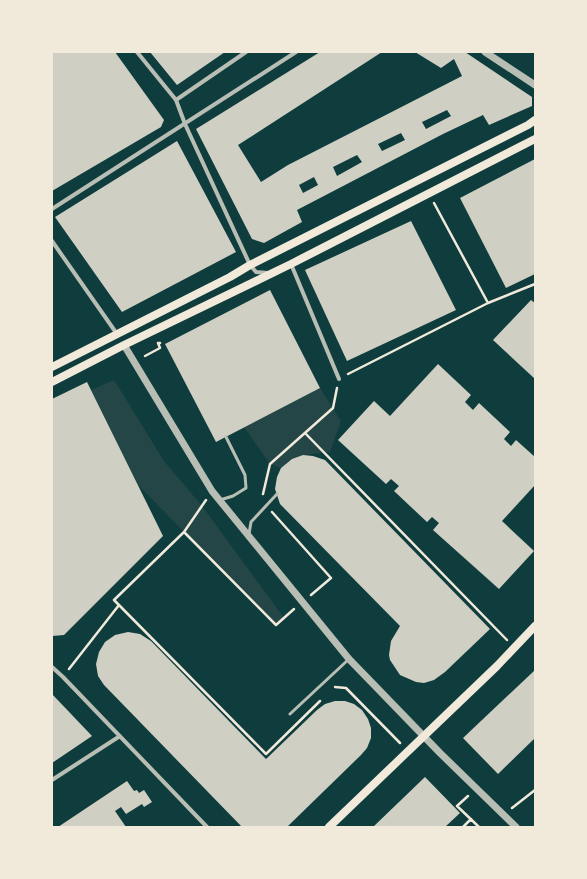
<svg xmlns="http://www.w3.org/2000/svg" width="587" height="879" font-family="Figtree,sans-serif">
  <rect width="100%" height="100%" fill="#0f3d3e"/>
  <!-- green -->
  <path fill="#244646" d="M114 380 164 461 202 506 284 618 276 625 137 484 91 390Z
    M320 388 341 421 330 452 303 455 292 459 281 468 270 464 244 427Z"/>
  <!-- building -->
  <path fill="#cfcfc3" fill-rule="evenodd" d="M52 52H115L164 120 161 127 52 191Z
    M150 52H225L177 85Z
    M320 52H382L238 145 261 182 288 165 462 76 454 59 441 68 415 52H465L532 97V106L489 125 483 115 443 134 297 210 302 222 264 243 252 239 196 129ZM447 110 451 116 426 129 422 122ZM401 133 405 140 382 151 378 144ZM357 155 362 162 337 176 333 167ZM314 177 318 185 303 193 299 185Z
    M177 141 236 252 122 312 55 217Z
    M535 159V274L506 288 460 198Z
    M411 221 456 310 347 361 305 270Z
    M270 290 320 388 216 442 165 344Z
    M531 300 535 303V379L493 340Z
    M438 364 471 395 465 402 473 410 479 403 510 432 504 439 511 446 516 440 535 457V485L502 521 534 551 499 589 433 530 439 523 432 517 427 522 394 491 399 486 391 479 386 484 338 440 374 401 390 416Z
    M87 382 163 536 64 635 52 636V399Z
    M303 455 313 456 325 460 490 629 445 672 434 680 424 683 416 682 400 675 390 660 389 655 391 641 400 626 280 504 275 489 277 477 281 468 292 459Z
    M128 632 140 634 151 641 266 759 317 710 325 704 335 701H345L354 704 362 710 368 719 371 728V738L367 748 361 755 287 827H242L104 685 98 676 96 664 99 652 105 642 115 635Z
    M535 670V738L498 774 463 738Z
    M52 694 92 736 52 763Z
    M425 777 460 813 445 827H373Z
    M127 781 134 791 137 790 139 793 144 790 152 802 144 807 142 804 126 814 121 807 115 811 126 827H58Z"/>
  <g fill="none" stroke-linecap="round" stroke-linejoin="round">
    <!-- path -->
    <path stroke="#f1e9da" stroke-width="2.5" d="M488 303 535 284
      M145 356 160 348 158 343H160
      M348 374 488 303 434 203
      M305 433 507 640
      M263 494 270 464 333 408 337 388
      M206 500 184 532 114 600 266 754 320 701
      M272 512 331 578 311 595
      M184 532 276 625 294 609
      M69 669 119 605
      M335 687 346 688 400 743
      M468 796 457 806 479 827
      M512 808 535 790
      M463 827 471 819"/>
    <!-- service -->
    <path stroke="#b8beb3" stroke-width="3" d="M220 500 233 496 246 488 245 475 226 437
      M249 534 251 522 277 494
      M290 714 349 659"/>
    <!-- minor -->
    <path stroke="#b8beb3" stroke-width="4" d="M137 52 176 100 185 124 250 265 256 272 268 273
      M176 100 246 52
      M52 209 296 52
      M52 241 117 334
      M291 264 339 379
      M52 667 63 677 207 827
      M52 780 120 736"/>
    <!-- tertiary -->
    <path stroke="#b8beb3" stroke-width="7" d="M485 52 535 85
      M124 345 212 491 349 659 440 753 516 827"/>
    <!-- secondary -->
    <path stroke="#f1e9da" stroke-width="8" d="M52 367 230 277 250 265 528 125 535 120
      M52 382 124 345 291 264 535 139
      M329 827 497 666 535 626"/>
  </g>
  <!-- border -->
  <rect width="587" height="879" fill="none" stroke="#f1e9da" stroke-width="106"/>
</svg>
